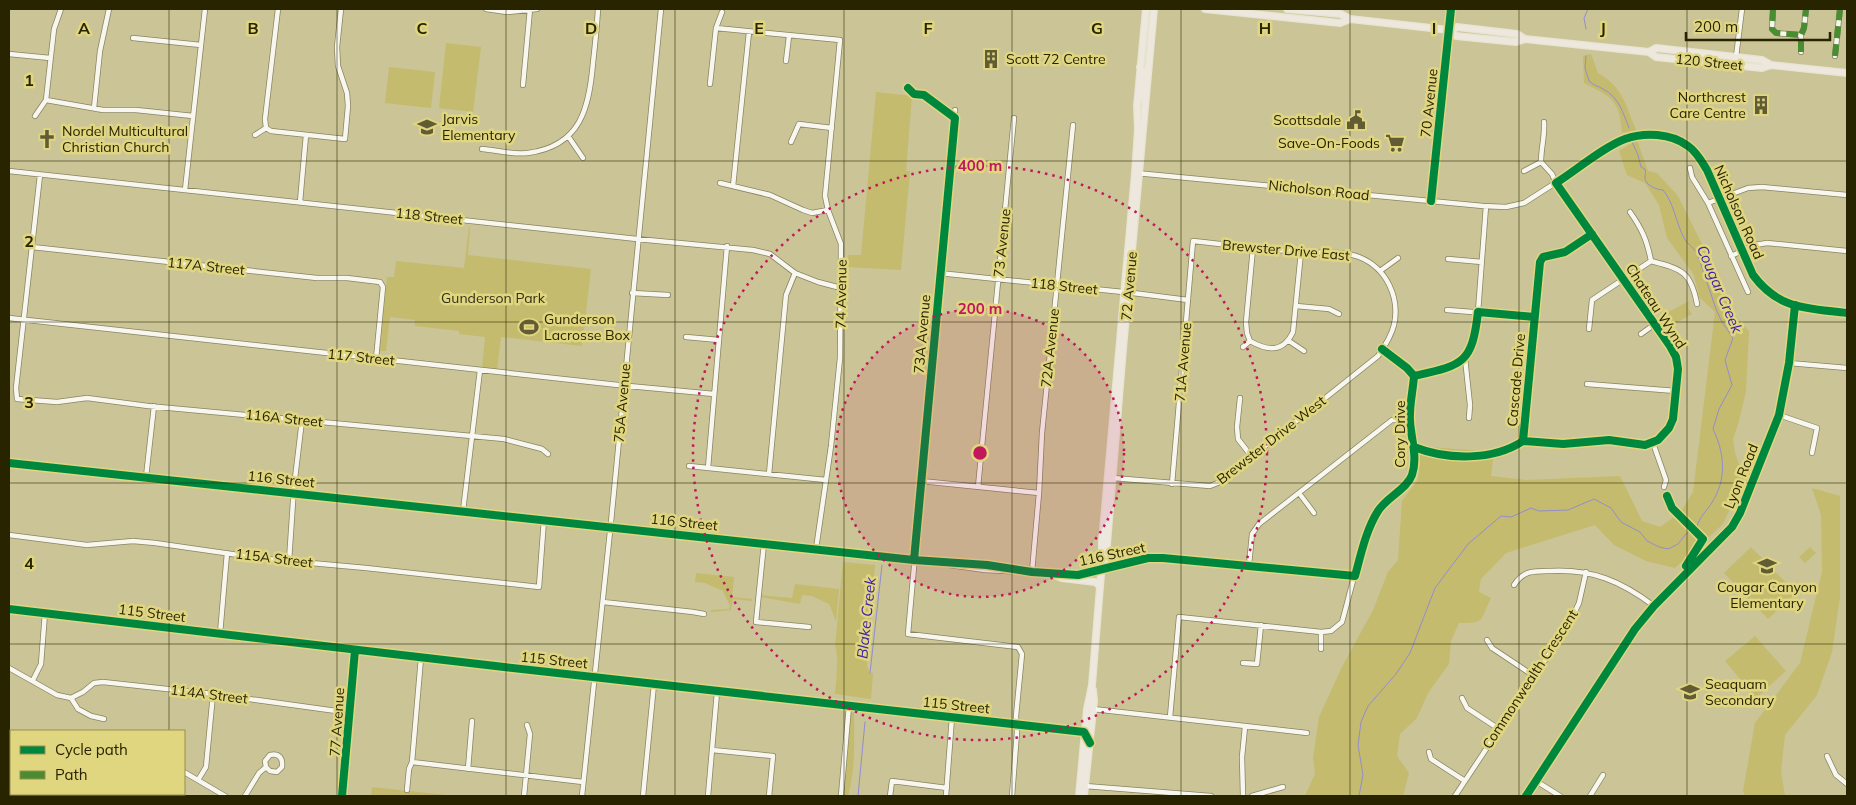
<svg xmlns="http://www.w3.org/2000/svg" width="1856" height="805" font-family="Mulish,sans-serif">
  <rect width="100%" height="100%" fill="#cac496"/>
  <!-- green -->
  <path fill="#c4bb6f" d="M446 43 481 47 473 112 439 108Z
    M1591 54 1598 73C1623 87 1626 106 1636 130L1622 133C1619 99 1613 98 1584 83L1583 56Z
    M389 67 435 72 431 108 385 103Z
    M876 92 912 96 906 171H910L901 270 847 267 848 255H861Z
    M1637 140 1648 171 1657 173 1678 196 1715 270 1732 312 1749 331 1746 391 1739 421 1733 439 1735 453 1744 479 1723 524 1675 568 1646 561 1614 545 1595 525 1506 553 1481 579 1479 592 1491 598C1480 620 1486 623 1459 623L1451 641 1449 664 1428 693 1417 718 1400 734 1397 756 1409 773 1403 796H1305L1315 774 1313 758 1319 717 1342 667 1373 610 1388 572 1398 560 1402 501 1418 480 1420 457 1418 446 1494 452 1491 476 1526 480 1620 476 1642 521 1660 527 1680 513 1693 492 1715 312 1699 297 1694 275 1667 238 1659 205 1645 183 1627 175 1619 151Z
    M469 227H470L468 255 591 269 582 346 501 337 497 370 482 368 485 337 459 334V331L415 326V320L390 317 386 351H380L387 277H394L396 261 464 268Z
    M1689 301 1688 308 1692 314 1667 328 1659 317Z
    M1812 488 1840 496V597L1832 652 1817 695 1785 735 1781 772 1785 796H1745L1743 791 1755 723 1800 663 1822 572 1821 515Z
    M1751 547 1796 593 1768 619 1724 573Z
    M1810 547 1816 553 1805 563 1799 557Z
    M843 562 875 565 867 666 870 673H873L871 699 835 694C836 684 839 653 835 646Z
    M696 573 734 577 732 597 752 599V601L733 599 731 610 711 612V610L729 609 730 606 723 591 705 583 695 582Z
    M795 584 839 589 836 621 829 604 812 596 802 595 800 604 760 597V595L792 598Z
    M1755 636 1786 671 1756 698 1725 661Z
    M854 711C854 739 856 768 848 796H844L851 714Z
    M372 787 455 796H371Z"/>
  <g fill="none" stroke-linecap="round" stroke-linejoin="round">
    <!-- stream -->
    <path stroke="#938dce" stroke-width="1" d="M1586 29 1584 18 1588 9
      M1586 56 1585 68 1589 81C1593 85 1598 86 1603 89 1619 97 1623 113 1629 128
      M870 673 882 565
      M858 796 865 722
      M1359 796 1363 775 1358 745 1361 722 1368 706 1396 674 1410 653 1435 588 1468 544 1501 516 1511 517 1531 508 1539 511 1568 510 1594 499 1611 508 1621 522 1640 532 1647 541 1659 547 1668 549 1678 544 1686 534 1697 527C1699 517 1706 512 1711 504 1727 480 1725 454 1713 429L1719 409 1732 385 1725 360 1733 338 1721 320 1716 309 1697 253C1693 247 1687 244 1684 238 1676 223 1674 203 1663 190 1657 190 1645 185 1645 178 1645 175 1646 172 1645 169L1641 167 1638 155 1632 142"/>
    <!-- minor casing -->
    <g stroke="#888462" stroke-width="6">
      <path id="minor" d="M486 9 507 12 537 9
        M1773 9 1772 29 1776 33 1801 35
        M716 28 840 40 825 196 828 210 841 244 840 358 831 446 816 549
        M133 38 201 45
        M1801 52V35L1804 28 1806 9
        M9 54 50 58
        M1835 56 1840 9
        M786 61 789 36
        M1735 65 1742 9
        M710 84 716 28 722 12
        M523 85 530 9
        M46 100 103 110H136L193 116
        M94 108 100 51 109 9
        M955 110 908 634 1018 647 1022 654 1016 716 1017 732 1012 796
        M35 116 46 100 54 29 61 9
        M1544 122C1545 136 1541 148 1541 162L1552 174 1556 183 1670 346 1676 357 1678 369 1673 419 1669 428 1658 440 1645 445 1609 440 1563 444 1523 441 1540 262 1543 257 1565 252 1592 234
        M266 128 271 131 345 139 348 106 347 93 338 66 337 47 341 9
        M266 128 265 119 278 9
        M255 135 266 128
        M568 136 583 158
        M791 142 799 124 832 128
        M482 149C496 150 513 155 528 153 581 146 589 108 593 63 595 45 597 27 598 9
        M1690 168 1692 177 1708 203 1748 292
        M9 171 637 239 753 250 770 254 795 273 818 282 841 288
        M1524 171 1541 162
        M1136 173 1483 206 1506 207 1524 203 1624 139C1661 130 1687 136 1707 170L1753 275C1779 310 1807 308 1847 313
        M40 175 16 388 17 399 57 402 87 398 148 406 504 439 542 449 548 454
        M720 183 770 195 803 210 812 213 828 210
        M733 186 749 32
        M185 190 205 9
        M1431 201 1451 9
        M300 202 306 135
        M1708 203 1748 188 1762 187 1847 195
        M32 247 317 278H347L380 282 383 287 376 359
        M1253 248 1246 322 1247 333 1250 341C1268 351 1283 353 1293 332L1301 252
        M1731 256 1755 245 1767 243 1847 251
        M1448 259 1482 262
        M1651 261C1681 269 1691 271 1697 304
        M1380 271 1398 258
        M939 273 1133 293 1188 300
        M632 293 668 295
        M1296 306 1329 309 1339 314
        M1447 310 1534 317
        M9 318 618 385 714 394
        M1589 329 1592 300 1651 261C1647 240 1642 229 1630 212
        M1641 334 1655 324
        M686 337 719 340
        M1289 341 1304 351
        M1243 347 1250 341
        M1465 358 1470 405 1469 418
        M1789 363 1847 368
        M1429 373 1457 363 1465 358 1471 349 1475 338 1478 312 1486 206
        M1587 384 1676 391
        M1240 398 1237 427 1238 439 1252 457
        M1779 415 1817 428 1812 453
        M1653 443 1666 480 1664 487
        M9 463 914 560 987 565 1032 572 1078 575 1148 558H1163L1355 576
        M689 466 826 480
        M708 468 727 246
        M769 474 786 295 795 273
        M146 477 154 406
        M1113 478 1210 486 1220 482 1378 356C1385 346 1391 337 1394 325 1400 298 1387 268 1359 257 1340 250 1318 254 1299 252 1263 249 1228 245 1193 241L1172 484
        M921 481 1039 493
        M978 487 1014 118
        M1299 493 1314 513
        M463 511 480 370
        M9 535 87 545 133 541 155 543 267 559 366 568 539 587 544 519
        M764 543 756 622 809 627
        M1115 551 1146 555 1148 558
        M289 561 294 487 302 420
        M949 565 985 570 1021 572
        M1249 565 1252 534 1259 524 1392 420H1410
        M1032 572 1039 493 1042 433 1073 125
        M1514 585C1524 570 1534 571 1551 571 1592 569 1621 581 1654 606
        M603 602 693 612 704 614
        M9 609 504 667 1084 732 1086 735
        M220 634 227 553
        M1487 640 1492 648 1534 676
        M1321 649V632
        M1243 663 1257 664 1261 625
        M9 668 57 695 71 698 78 709 91 716 104 719
        M33 680 41 664 45 613
        M71 698 83 692 94 683 103 682 213 694 351 713
        M1462 698 1467 708 1499 729
        M1093 709 1307 733
        M1170 717 1179 617 1321 632 1331 631 1342 622C1352 586 1360 547 1377 513 1385 497 1407 490 1412 474 1417 457 1410 438 1410 421 1409 406 1413 391 1414 376L1407 368 1382 349
        M9 746 11 748
        M712 750 773 756 769 796
        M1429 752 1431 759 1465 781
        M1827 756 1836 775 1847 784
        M412 762 583 782
        M468 769 472 721
        M184 772 225 796
        M198 780 206 767 213 694
        M1536 781 1560 796
        M1085 786 1211 796
        M9 787H11
        M407 790 409 769 412 762 421 658
        M75 794 91 796
        M34 796V794
        M245 796 259 773 266 767 265 761 270 755C279 753 283 758 282 767L277 772 270 771 266 767
        M342 796 355 650
        M524 796 530 734 527 725
        M582 796 611 522 661 9
        M643 796 654 684
        M708 796 717 692
        M841 796 849 706
        M890 796 892 781 947 788
        M946 796 952 717
        M1243 796 1242 757 1245 727
        M1252 796 1283 787
        M1455 796 1569 624 1579 603 1586 572
        M1526 796 1635 629 1654 606 1732 527 1740 513 1779 415 1789 363 1795 305
        M1590 796 1603 775"/>
    </g>
    <!-- major casing -->
    <g stroke="#e7e4d0" stroke-width="8">
      <path id="major" d="M1205 9 1340 23 1350 19
        M1287 9 1341 14 1350 19 1449 30 1457 27 1517 34 1525 39
        M1451 31 1456 36 1516 42 1525 39 1649 52 1656 48 1762 60 1771 65 1847 73
        M1649 52 1656 57 1762 68 1771 65
        M1140 67 1144 73 1142 95 1145 103
        M1106 556 1110 558 1139 561
        M1102 562 1105 560 1106 556 1123 349 1154 9
        M1050 573 1062 578 1095 582 1100 586
        M1079 796 1087 709 1092 685 1102 562V542L1135 173 1138 129 1137 106 1146 9
        M1084 796 1094 701 1093 690"/>
    </g>
    <!-- minor -->
    <use href="#minor" stroke="#f7f6ef" stroke-width="4.5"/>
    <!-- major -->
    <use href="#major" stroke="#ede7de" stroke-width="5.5"/>
    <!-- quiet -->
    <path stroke="#4a8c32" stroke-width="6" stroke-dasharray="12 6" stroke-linecap="butt" d="M1773 9 1772 29 1776 33 1801 35
      M1801 52V35L1804 28 1806 9
      M1835 56 1840 9"/>
    <!-- cycleway casing -->
    <g stroke="#e0d680" stroke-width="11">
      <path id="cycleway" d="M908 88 914 94 924 95 955 118 914 560
        M1431 201 1451 9
        M1414 376C1463 365 1472 364 1478 312L1534 317
        M1523 441 1563 444 1609 440 1645 445 1658 440 1669 428 1673 419 1678 369 1676 357 1670 346 1556 183C1575 171 1605 146 1625 139 1644 132 1671 133 1688 146 1697 152 1702 162 1707 170L1753 275C1779 310 1807 308 1847 313
        M1523 441 1540 262 1543 257 1565 252 1592 234
        M1414 447C1447 460 1493 461 1523 441
        M9 463 914 560 987 565 1032 572 1078 575 1148 558H1163L1355 576C1361 554 1366 530 1378 511 1387 497 1407 489 1412 475 1418 458 1411 438 1410 421 1409 406 1413 391 1414 376L1407 368 1382 349
        M1667 496 1672 508 1703 539 1686 566
        M9 609 504 667 1084 732 1090 743
        M342 796 355 650
        M1526 796 1635 629 1654 606 1732 527 1740 513 1779 415 1789 363 1795 305"/>
    </g>
    <!-- cycleway -->
    <use href="#cycleway" stroke="#00873e" stroke-width="8"/>
  </g>
  <!-- grid -->
  <path fill="none" stroke="#292400" stroke-width="1" stroke-opacity="0.55" d="M169 9V731M337 9V796M506 9V796M675 9V796M844 9V796M1012 9V796M1181 9V796M1350 9V796M1519 9V796M1687 9V796M9 161H1847M9 322H1847M9 483H1847M9 644H1847M169 794V796"/>
  <!-- distance rings -->
  <circle cx="980" cy="453" r="144" fill="#c2185b" fill-opacity=".12"/>
  <g fill="none" stroke="#c2185b" stroke-width="2.5" stroke-dasharray="2.5 5">
    <circle cx="980" cy="453" r="144"/>
    <circle cx="980" cy="453" r="287"/>
  </g>
  <!-- icons -->
  <defs>
    <g id="building-bare" transform="scale(1.5)"><path d="M-4-6H4V6H1V3H-1V6H-4ZM-2.5-4.3h1.7v1.8h-1.7ZM.8-4.3h1.7v1.8H.8ZM-2.5-1h1.7V.8h-1.7ZM.8-1h1.7V.8H.8Z" fill="#615c34" stroke="#e0d680" stroke-width="2.5" paint-order="stroke"/></g>
    <g id="civic-bare" transform="scale(1.5)"><path d="M-.6-6.5H3V-4.5H.6V-3L4-1V1h2V6H-6V1h2V-1L-.6-3ZM-1.2 2.5V6h2.4V2.5Z" fill="#615c34" stroke="#e0d680" stroke-width="2.5" paint-order="stroke"/></g>
    <g id="school-bare" transform="scale(1.5)"><path d="M0-5L7-2L0 1L-7-2ZM-4 1L0 2.5L4 1V4Q0 6-4 4Z" fill="#615c34" stroke="#e0d680" stroke-width="2.5" paint-order="stroke"/></g>
    <g id="church-bare" transform="scale(1.5)"><path d="M-1.2-6h2.4v3.5h3.3v2.4h-3.3V6h-2.4V-.1h-3.3v-2.4h3.3Z" fill="#615c34" stroke="#e0d680" stroke-width="2.5" paint-order="stroke"/></g>
    <g id="supermarket-bare" transform="scale(1.5)"><path d="M-6-5.5h2.5l.6 2H6L4.5 2H-2.5L-4.4-4H-6ZM-1.5 3.2a1.3 1.3 0 1 0 .1 0ZM3 3.2a1.3 1.3 0 1 0 .1 0Z" fill="#615c34" stroke="#e0d680" stroke-width="2.5" paint-order="stroke"/></g>
    <g id="stadium-bare" transform="scale(1.5)"><path d="M0-5a6.5 5 0 1 0 0 10a6.5 5 0 1 0 0-10ZM-3.5-1.8h7v3.6h-7Z" fill="#615c34" stroke="#e0d680" stroke-width="2.5" paint-order="stroke"/></g>
  </defs>
  <g fill-rule="evenodd">
    <use href="#building-bare" x="991" y="59"/>
    <use href="#building-bare" x="1761" y="105"/>
    <use href="#civic-bare" x="1356" y="120"/>
    <use href="#school-bare" x="427" y="127"/>
    <use href="#church-bare" x="47" y="139"/>
    <use href="#supermarket-bare" x="1395" y="143"/>
    <use href="#stadium-bare" x="529" y="327"/>
    <use href="#school-bare" x="1767" y="566"/>
    <use href="#school-bare" x="1690" y="692"/>
  </g>
  <g text-anchor="middle" dominant-baseline="central" stroke-width="5" stroke-linejoin="round" paint-order="stroke">
    <!-- poi labels -->
    <g font-size="14" fill="#292400" stroke="#e0d680" text-anchor="start">
      <text x="1006" y="59">Scott 72 Centre</text>
      <text x="1746" y="97" text-anchor="end">Northcrest<tspan x="1746" dy="16">Care Centre</tspan></text>
      <text x="442" y="119">Jarvis<tspan x="442" dy="16">Elementary</tspan></text>
      <text x="1341" y="120" text-anchor="end">Scottsdale</text>
      <text x="62" y="131">Nordel Multicultural<tspan x="62" dy="16">Christian Church</tspan></text>
      <text x="1380" y="143" text-anchor="end">Save-On-Foods</text>
      <text x="544" y="319">Gunderson<tspan x="544" dy="16">Lacrosse Box</tspan></text>
      <text x="1767" y="587" text-anchor="middle">Cougar Canyon<tspan x="1767" dy="16">Elementary</tspan></text>
      <text x="1705" y="684">Seaquam<tspan x="1705" dy="16">Secondary</tspan></text>
    </g>
    <!-- street labels -->
    <g font-size="14" fill="#292400" stroke="#e0d680">
      <text transform="translate(1709 62) rotate(6)">120 Street</text>
      <text transform="translate(1429 103) rotate(-84)">70 Avenue</text>
      <text transform="translate(1319 190) rotate(6)">Nicholson Road</text>
      <text transform="translate(1739 212) rotate(66)">Nicholson Road</text>
      <text transform="translate(429 216) rotate(6)">118 Street</text>
      <text transform="translate(1002 243) rotate(-84)">73 Avenue</text>
      <text transform="translate(1286 250) rotate(5)">Brewster Drive East</text>
      <text transform="translate(206 266) rotate(6)">117A Street</text>
      <text transform="translate(1064 286) rotate(6)">118 Street</text>
      <text transform="translate(1129 286) rotate(-85)">72 Avenue</text>
      <text transform="translate(841 294) rotate(-89)">74 Avenue</text>
      <text transform="translate(1656 306) rotate(57)">Chateau Wynd</text>
      <text transform="translate(922 334) rotate(-85)">73A Avenue</text>
      <text transform="translate(1050 348) rotate(-84)">72A Avenue</text>
      <text transform="translate(361 357) rotate(6)">117 Street</text>
      <text transform="translate(1183 362) rotate(-85)">71A Avenue</text>
      <text transform="translate(1516 380) rotate(-85)">Cascade Drive</text>
      <text transform="translate(622 403) rotate(-85)">75A Avenue</text>
      <text transform="translate(284 418) rotate(6)">116A Street</text>
      <text transform="translate(1400 434) rotate(-90)">Cory Drive</text>
      <text transform="translate(1271 440) rotate(-38)">Brewster Drive West</text>
      <text transform="translate(1741 476) rotate(-68)">Lyon Road</text>
      <text transform="translate(281 479) rotate(6)">116 Street</text>
      <text transform="translate(684 522) rotate(6)">116 Street</text>
      <text transform="translate(1112 554) rotate(-12)">116 Street</text>
      <text transform="translate(274 558) rotate(7)">115A Street</text>
      <text transform="translate(152 613) rotate(7)">115 Street</text>
      <text transform="translate(554 660) rotate(6)">115 Street</text>
      <text transform="translate(1530 679) rotate(-57)">Commonwealth Crescent</text>
      <text transform="translate(209 694) rotate(7)">114A Street</text>
      <text transform="translate(956 705) rotate(6)">115 Street</text>
      <text transform="translate(337 722) rotate(-86)">77 Avenue</text>
    </g>
    <!-- park labels -->
    <g font-size="14" fill="#322f17" stroke="#e0d680">
      <text x="493" y="298">Gunderson Park</text>
    </g>
    <!-- water labels -->
    <g font-size="15" font-style="italic" fill="#4022a8" stroke="#e0d680">
      <text transform="translate(1720 289) rotate(67)">Cougar Creek</text>
      <text transform="translate(866 618) rotate(-84)">Blake Creek</text>
    </g>
  </g>
  <g font-size="16" text-anchor="middle" font-weight="bold" fill="#292400" stroke="#e0d680" stroke-width="5" stroke-linejoin="round" paint-order="stroke">
    <text x="84" y="34">A</text>
    <text x="253" y="34">B</text>
    <text x="422" y="34">C</text>
    <text x="591" y="34">D</text>
    <text x="759" y="34">E</text>
    <text x="928" y="34">F</text>
    <text x="1097" y="34">G</text>
    <text x="1265" y="34">H</text>
    <text x="1434" y="34">I</text>
    <text x="1603" y="34">J</text>
    <text x="29" y="86">1</text>
    <text x="29" y="247">2</text>
    <text x="29" y="408">3</text>
    <text x="29" y="569">4</text>
  </g>
  <circle cx="980" cy="453" r="8" fill="#c2185b" stroke="#e0d680" stroke-width="2.5"/>
  <g font-size="15" text-anchor="middle" font-weight="bold" fill="#c2185b" stroke="#e0d680" stroke-width="5" stroke-linejoin="round" paint-order="stroke">
    <text x="980" y="171">400 m</text>
    <text x="980" y="314">200 m</text>
  </g>
  <!-- border -->
  <rect width="1856" height="805" fill="none" stroke="#292400" stroke-width="20"/>
  <!-- legend -->
  <rect x="10" y="730" width="175" height="65" fill="#e0d680" stroke="#978f4d"/>
  <rect x="20" y="746" width="25" height="8" fill="#00873e" stroke="#978f4d"/>
  <text x="55" y="755" font-size="15" fill="#292400">Cycle path</text>
  <rect x="20" y="771" width="25" height="8" fill="#4a8c32" stroke="#978f4d"/>
  <text x="55" y="780" font-size="15" fill="#292400">Path</text>
  <!-- scale -->
  <path d="M1686 32v8h144v-8" fill="none" stroke="#292400" stroke-width="2.5"/>
  <text x="1694" y="32" font-size="15" fill="#292400" stroke="#e0d680" stroke-width="4" paint-order="stroke">200 m</text>
</svg>
